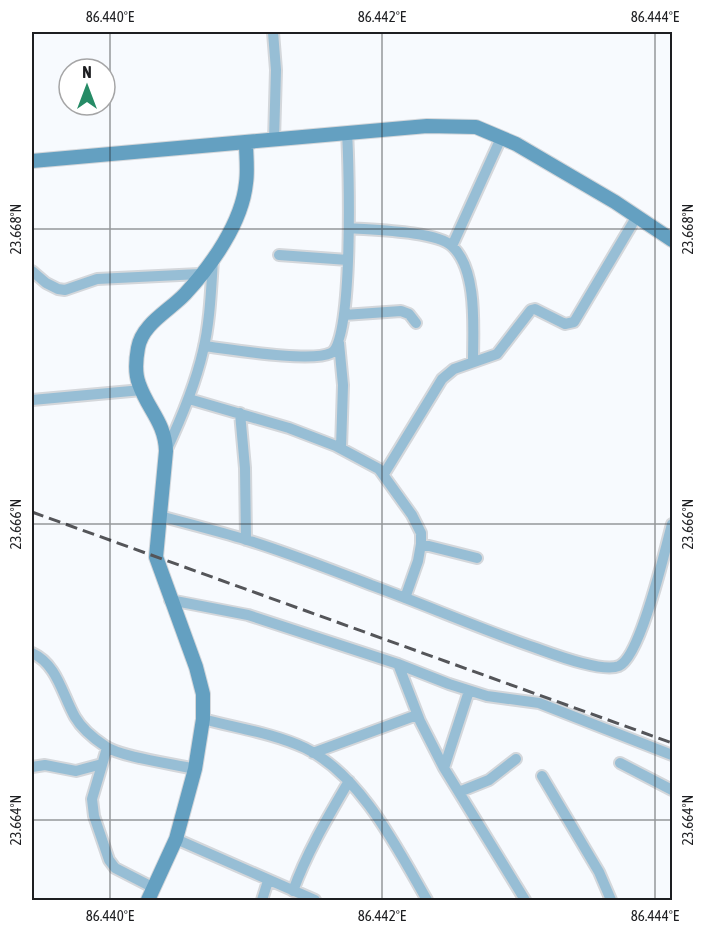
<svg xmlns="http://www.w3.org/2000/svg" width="704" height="932" font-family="'Asap Condensed',sans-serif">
  <rect width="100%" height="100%" fill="#f7fafe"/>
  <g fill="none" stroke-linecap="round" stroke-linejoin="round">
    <!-- street casing -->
    <g stroke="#d4d7db" stroke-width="14">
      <path id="street" d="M273 32 276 70 274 140
        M349 228C372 230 436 231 452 246 478 270 473 329 473 361
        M452 246 501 138
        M279 255 348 260
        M32 271 46 283 58 289 65 290 97 279 200 274
        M344 315 401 311 409 314 416 323
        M339 343 343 385 341 448
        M204 346C229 349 311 363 331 353 354 342 349 163 347 133
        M189 399 289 428 336 446 379 469 412 515 421 533V544L418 561 405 598
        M32 400 142 390
        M240 413 245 468 246 540
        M166 451C181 419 195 386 203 351 210 322 211 290 213 260
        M384 474 442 379 454 369 497 354 531 310 535 309 565 324 574 322 637 216
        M160 516C189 524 218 531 247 540 289 553 330 569 371 585 426 605 480 629 536 648 553 654 602 673 619 666 641 656 665 550 672 524
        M421 544 477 558
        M170 600 248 615 398 664 449 684 487 696 539 703 672 755
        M32 653C57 664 62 694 75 717 82 729 93 738 105 746 120 757 174 764 195 769
        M398 664 420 721 444 768 525 900
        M203 719C236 728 273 733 305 748 361 775 397 848 427 900
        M107 748 92 799 94 816 109 860 115 868 154 888
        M313 753 417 715
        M620 763 672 790
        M32 767 45 765 76 771 102 764
        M444 768 469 691
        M542 776 599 872 611 900
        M459 792 489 780 516 759
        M176 839 315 900
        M293 891C307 852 328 817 349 781
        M262 900 268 881"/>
    </g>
    <!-- secondary casing -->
    <g stroke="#d4d7db" stroke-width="16">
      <path id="secondary" d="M32 161 427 126 476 127 516 144 615 202 672 240
        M148 900 176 839 195 769 203 719V694L196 667 156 557 166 451C165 422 148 410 139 384 135 374 136 359 138 348 142 324 169 311 185 294 211 266 242 223 246 183 248 170 246 155 246 142"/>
    </g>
    <!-- street -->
    <use href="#street" stroke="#97bed5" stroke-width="10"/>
    <!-- secondary -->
    <use href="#secondary" stroke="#64a0c1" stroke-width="14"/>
    <!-- rail -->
    <path stroke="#545559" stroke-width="3" stroke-dasharray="12 6" stroke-linecap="butt" d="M32 512 672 743"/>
  </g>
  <!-- ticks -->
  <path fill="none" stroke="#1d1e21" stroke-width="1.5" stroke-opacity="0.45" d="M110 32V900M382 32V900M655 32V900M32 229H672M32 524H672M32 820H672"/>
  <!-- border -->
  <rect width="704" height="932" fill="none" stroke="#ffffff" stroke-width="66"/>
  <!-- north arrow -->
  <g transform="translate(87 87)"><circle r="28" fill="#ffffff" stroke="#a5a5a6" stroke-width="1.5"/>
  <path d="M0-4.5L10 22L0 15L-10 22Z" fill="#268b66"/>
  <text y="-9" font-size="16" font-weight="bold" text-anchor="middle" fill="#1d1e21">N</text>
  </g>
  <rect x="33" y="33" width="638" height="866" fill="none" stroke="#1d1e21" stroke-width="2"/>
  <g font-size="15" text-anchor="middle" fill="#1d1e21">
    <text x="110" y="22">86.440°E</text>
    <text x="382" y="22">86.442°E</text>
    <text x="655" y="22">86.444°E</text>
    <text transform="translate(16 229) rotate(-90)" y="5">23.668°N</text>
    <text transform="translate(688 229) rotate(-90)" y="5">23.668°N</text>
    <text transform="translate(16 524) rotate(-90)" y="5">23.666°N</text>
    <text transform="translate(688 524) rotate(-90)" y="5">23.666°N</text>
    <text transform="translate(16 820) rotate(-90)" y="5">23.664°N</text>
    <text transform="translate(688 820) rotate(-90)" y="5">23.664°N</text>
    <text x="110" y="921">86.440°E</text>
    <text x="382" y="921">86.442°E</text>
    <text x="655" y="921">86.444°E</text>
  </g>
</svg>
